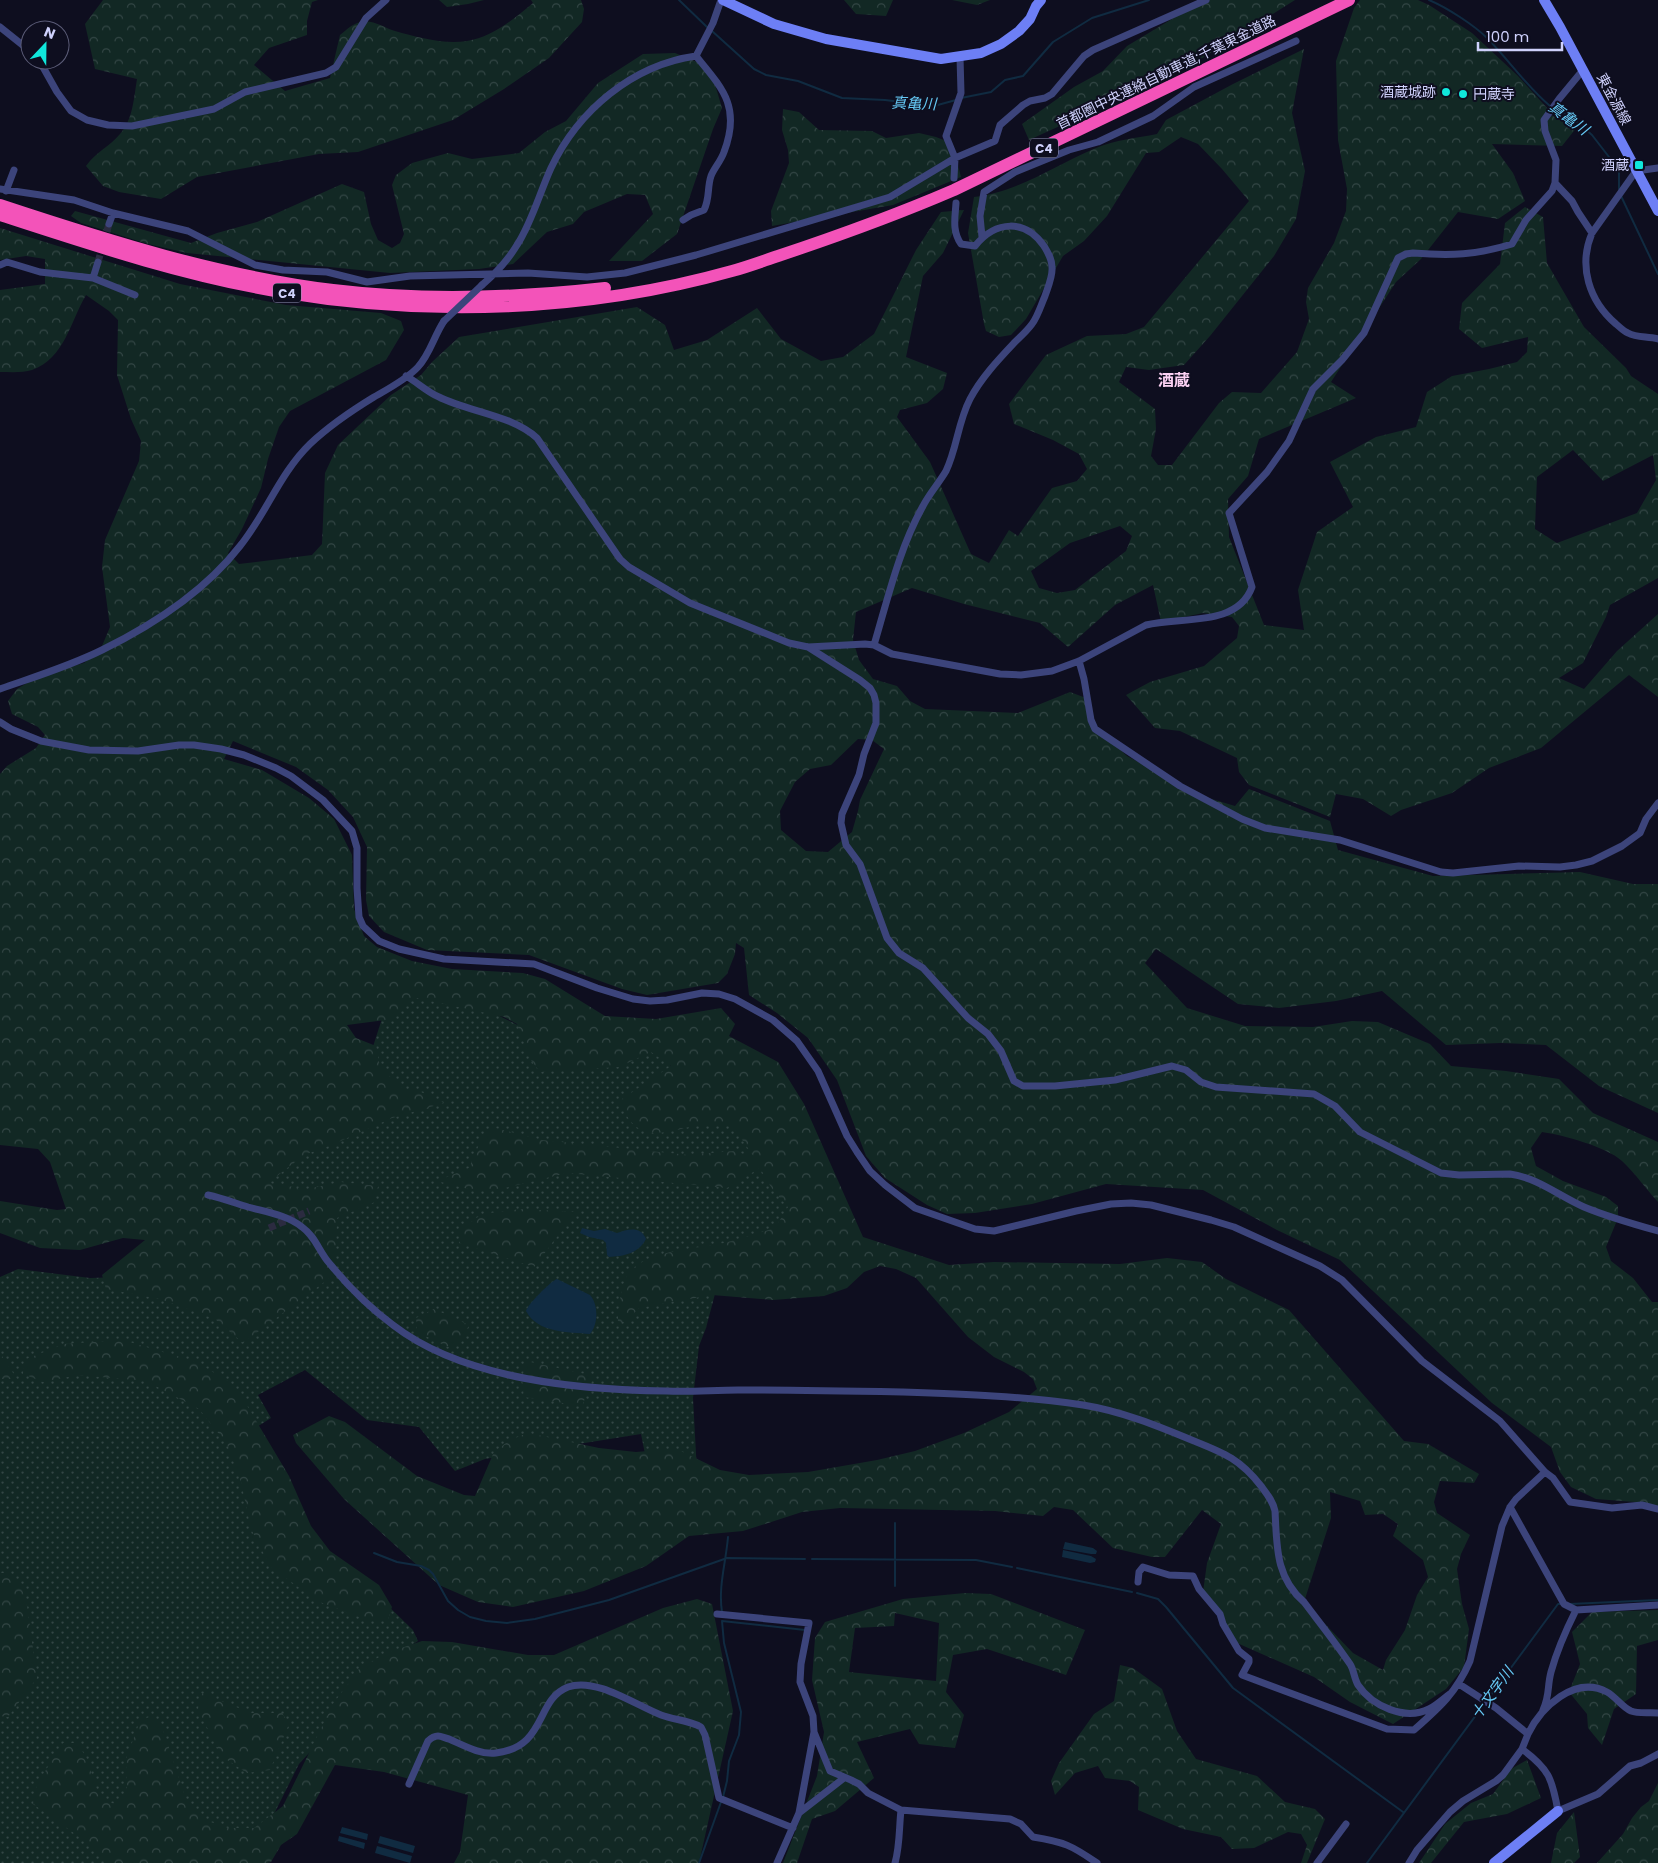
<svg xmlns="http://www.w3.org/2000/svg" width="1658" height="1863" font-family="Poppins,'Noto Sans JP',sans-serif">
  <defs>
    <pattern id="grass-dots" width="8" height="8" patternUnits="userSpaceOnUse" patternTransform="scale(1.25)"><rect width="8" height="8" fill="#122824"/><path d="M2 2h.1M6 6h.1" fill="none" stroke="#334645" stroke-width="1.8" stroke-linecap="round"/></pattern>
    <pattern id="forest-crowns" width="20" height="18" patternUnits="userSpaceOnUse" patternTransform="scale(1.25)"><rect width="20" height="18" fill="#122824"/><path d="M2 6a3 3 0 1 1 6 0M12 15a3 3 0 1 1 6 0" fill="none" stroke="#334645"/></pattern>
  </defs>
  <rect width="100%" height="100%" fill="#0e0e1f"/>
  <!-- grass -->
  <path fill="url(#grass-dots)" d="M400 991 477 1005 526 1029 663 1049 676 1078 730 1114 815 1235 725 1256 706 1328 699 1346 693 1398 697 1472 650 1479 641 1434 485 1459 455 1471 419 1427 367 1420 305 1370 258 1395 271 1418 241 1437 266 1533 382 1600 413 1630 418 1641 386 1662 321 1740 299 1764 263 1836 253 1863H0V1277L18 1269 90 1278 120 1277 252 1195 369 1059 387 1003Z"/>
  <!-- forest -->
  <path fill="url(#forest-crowns)" fill-rule="evenodd" d="M103 0H318L312 2 307 21V35L269 48 254 65 285 91 330 78 340 35C345 31 350 26 355 24 371 17 381 27 395 31 417 37 444 45 467 41 492 37 514 19 533 3L531 0H581L584 9 582 22 549 58 504 89 453 120 358 152 319 154 197 177 161 199 119 192 103 186 86 166C97 151 109 147 120 134 133 120 134 97 137 79L95 69 85 24Z
    M439 0H484L468 4 447 7Z
    M844 0H893L886 16 856 14Z
    M952 0H990L977 5Z
    M1207 0H1295L1185 69 1029 140 1022 124 1074 87 1103 71 1127 46 1192 7Z
    M1360 0H1418L1429 5 1472 33 1517 75 1548 109 1551 115 1577 127 1562 146 1492 144 1513 173 1525 201 1498 219 1458 212 1421 259 1396 282 1331 382 1356 398 1259 439 1248 476 1228 499 1229 537 1264 625 1304 630 1298 590 1317 532 1353 507 1330 462 1376 437 1416 427 1427 392 1452 376 1489 369 1517 362 1527 352 1528 337 1482 348 1459 329 1462 303 1500 264 1505 223 1525 207 1543 217 1547 263 1584 327 1626 368 1631 376 1658 394V578L1610 605 1606 617 1583 663 1559 678 1584 689 1617 651 1658 614V697L1629 675 1541 748 1489 768 1452 793 1401 810 1391 816 1363 799 1336 794 1330 817 1249 785 1239 772 1237 758 1180 731 1155 728 1126 695 1150 682 1204 666 1237 638 1239 626 1232 617 1203 613 1161 622 1153 585 1115 605 1068 647 1040 623 964 604 912 588 856 612 853 640 859 660 873 679 897 686 910 701 925 709 1018 713 1070 692 1086 698 1098 729 1127 756 1202 796 1235 806 1249 789 1330 821 1338 850 1433 876 1580 872 1633 884H1658V1113L1599 1086 1546 1045 1501 1043 1446 1045 1382 991 1336 1001 1279 1008 1238 1004 1156 949 1145 963 1187 1008 1245 1026 1313 1027 1352 1021 1378 1022 1430 1044 1451 1066 1506 1071 1559 1079 1593 1113 1658 1142V1202C1646 1189 1635 1173 1622 1161 1607 1147 1563 1135 1542 1132L1531 1148 1536 1166 1563 1181 1606 1197 1618 1206V1218L1606 1247 1611 1261 1633 1278 1652 1302H1658V1508L1635 1502 1596 1499 1571 1487 1560 1472 1551 1447 1492 1403 1340 1260 1277 1230 1203 1190 1106 1184 1032 1204 975 1213 947 1214 927 1205 885 1178 866 1156 837 1080 808 1038 777 1013 749 995 744 948 736 943 735 954 727 974 718 983 647 995 622 989 529 955 427 950 384 932 369 916 366 900 367 847 353 817 328 790 296 767 233 741 224 759 262 770 309 798 334 819 352 855 354 909 364 936 377 947 412 961 452 969 523 973 545 979 605 1016 656 1019 721 1008 735 1024 729 1036 778 1062 804 1104 863 1237 949 1265 994 1262 1120 1264 1167 1258 1202 1262 1226 1279 1289 1310 1404 1441 1428 1444 1479 1474 1474 1483 1440 1481 1434 1502 1437 1513 1470 1535 1461 1554 1457 1569 1462 1604 1469 1629 1464 1667 1446 1689 1393 1724 1350 1702 1314 1677 1237 1643 1203 1592 1207 1563 1221 1524 1202 1510 1165 1557H1152L1113 1548 1073 1510 1054 1507 1043 1516 995 1511 840 1508 802 1512 743 1531 689 1536 646 1566 584 1591 513 1607 478 1602 439 1585 344 1499 296 1443 293 1435 329 1416 345 1422 417 1476 464 1495 475 1496 494 1452 510 1440 528 1433 599 1448 636 1452 671 1449 683 1452 720 1470 749 1475 808 1472 877 1460 915 1451 964 1433 1009 1412 1037 1389 1033 1379 1024 1372 994 1357 968 1337 916 1278 896 1269 880 1266 864 1272 847 1288 824 1296 773 1300 712 1295 639 1308 627 1321 618 1323C618 1311 621 1284 628 1274 645 1250 696 1249 724 1243 741 1239 758 1233 775 1228L788 1207 772 1189 760 1168 727 1188 567 1173 501 1189H468L437 1181 469 1168 481 1140 495 1128 542 1140 689 1155 733 1151 754 1157 732 1125C722 1125 710 1124 700 1125 660 1132 639 1147 619 1101L671 1066 651 1052 619 1067 540 1072 530 1059 517 1024 504 1017 417 998 404 1004 393 1019 347 1025 356 1038 376 1046 380 1067 402 1088 421 1092 444 1103 392 1118 334 1144 304 1155 268 1183 307 1189 341 1182 378 1186 375 1202 337 1218 335 1274 243 1343 215 1319 160 1299 106 1289 102 1275 145 1240 123 1238 80 1250 40 1248 0 1233V1201L57 1210 66 1209 50 1162 38 1149 0 1145V774L7 766 36 748 45 735 38 727 12 714 8 701 17 689 40 675 84 663 102 646 110 627 102 567 105 540 139 461 141 441 131 419 117 375 118 320 109 311 86 295C70 322 65 358 32 370 23 373 10 372 0 372V290L45 284V259L26 256 0 260V228L180 284 286 305 381 313 401 321 404 330 386 360 290 411 279 427 268 459 261 488 242 529 228 553 239 564 312 555 322 544 325 473 338 445 391 395 421 375 432 362 459 337 637 307 665 325 674 350 707 340 757 308 781 339 821 361 843 357 874 334 916 250 941 212 964 210 943 253 923 276 906 357 947 373 943 389 927 403 900 410 897 417 930 462 971 554 989 563 1009 530 1018 536 1052 488 1077 481 1087 469 1079 454 1053 440 1014 424 1009 404 1046 355 1087 336 1126 334 1144 327 1249 201 1222 169 1198 144 1181 137 1159 152 1146 153 1107 216 1084 241 1063 256 1026 319 1011 335 999 337 986 331 984 324 968 233 974 197C1019 192 1055 165 1096 148 1115 140 1137 138 1157 134L1166 120 1233 84 1304 49 1292 113 1305 171 1296 219 1274 256 1210 336 1184 365 1149 370 1126 367 1119 382 1155 409 1156 429 1151 456 1158 465H1172L1219 403 1232 392 1261 393 1297 352 1309 319 1306 302 1308 288 1334 243 1346 211 1347 189 1338 140 1336 61 1354 8ZM1573 450 1603 481 1653 455 1656 480 1637 513 1557 543 1535 529 1537 477ZM1120 526 1132 536 1126 551 1075 590 1057 593 1039 588 1031 571 1070 543ZM858 739 872 740 884 749 860 800 858 811 852 832 828 852 806 851 781 830 780 811 795 782 810 769 831 765ZM1330 1492 1360 1501 1365 1515 1383 1514 1398 1524 1393 1536 1423 1560 1428 1577 1417 1595 1405 1630 1386 1660 1383 1670 1353 1653 1304 1602 1331 1518Z
    M675 53 704 65 714 81 722 108 713 129 677 234 642 261H609L653 214 645 195 627 194 584 212 573 224 547 232 513 264 479 269 390 273 187 253 148 244 81 223 71 216 75 211 191 243 217 233 257 222 342 184 364 192 371 224 378 240 392 248 400 243 404 234 392 185 396 175 412 163 448 153 472 159 519 153 545 132 566 121 598 83 643 54Z
    M783 109 799 112 819 130 872 131 886 138 919 133 936 137 946 141 955 154 961 177 893 205 772 226 771 211 789 163 788 150 782 130Z
    M521 1209 576 1212 534 1267 459 1243 460 1230 482 1214Z
    M434 1309 469 1325 460 1345 448 1347 417 1332 416 1318Z
    M123 1340 196 1362 228 1381 242 1397 289 1476 311 1526 330 1551 379 1585 392 1607 388 1620 370 1621 317 1601 270 1566 251 1529 241 1482 227 1444 199 1409 146 1381 78 1375 43 1382 23 1374 24 1360 64 1344Z
    M0 1353 17 1379H0Z
    M526 1361 594 1376 582 1406 524 1397 522 1379Z
    M0 1573H5L25 1591 37 1678 8 1717 0 1716Z
    M965 1593 991 1594 1085 1630 1066 1675 987 1649 953 1655 946 1692 964 1715 955 1748 919 1744 910 1729 857 1742 874 1778 835 1811 812 1819 797 1863H783L817 1776 824 1732 812 1680 815 1638 825 1622 903 1599ZM895 1613 939 1623 936 1681 849 1672 855 1628 894 1626Z
    M697 1599 712 1604 733 1711 699 1863H454L460 1852 468 1795 384 1772 335 1765 297 1834 281 1845 271 1862 267 1863H110L85 1841 33 1804 37 1784 63 1743H77L86 1757 100 1799 115 1804 127 1794 126 1759 140 1721 149 1717 161 1724 188 1805 205 1820 228 1828H254L283 1806 333 1704 359 1669 386 1653 422 1641 452 1642 528 1655H554L663 1608Z
    M1658 1610V1640L1637 1646 1636 1694 1614 1709 1602 1745 1588 1728 1587 1714 1569 1692 1580 1664 1572 1632 1592 1612Z
    M1120 1665 1133 1668 1162 1689 1177 1731 1196 1759 1257 1776 1285 1802 1315 1809 1325 1819 1307 1863H1301L1307 1845 1301 1834 1288 1832 1254 1848 1232 1849 1221 1837 1183 1829 1138 1810 1139 1787 1130 1781 1105 1778 1098 1766 1075 1773 1055 1795 1051 1781 1059 1763 1094 1714 1114 1701Z
    M201 1693 251 1713H282L289 1724 270 1770 247 1773 221 1756 198 1709Z
    M1527 1760 1541 1798 1507 1814 1464 1822 1431 1863H1419L1445 1824 1471 1803 1493 1794 1511 1769Z
    M1658 1783V1863H1597L1623 1834 1632 1818 1641 1807 1649 1801Z
    M1574 1812 1580 1857 1574 1863H1551L1557 1833Z"/>
  <!-- water -->
  <path fill="#102b41" d="M582 1228 594 1231 605 1229 617 1233C628 1229 641 1226 646 1239 638 1254 624 1256 609 1257L607 1255 606 1243 603 1240 589 1237 580 1233Z
    M557 1279 590 1295C599 1305 598 1325 590 1334 568 1332 537 1333 526 1311 528 1304 551 1281 557 1279Z
    M1065 1542 1093 1548 1097 1551 1096 1554H1091L1063 1549Z
    M1063 1550 1091 1556 1096 1559 1095 1562 1090 1563 1062 1557Z
    M342 1827 368 1834 367 1840 340 1833Z
    M339 1836 365 1843 364 1849 338 1841Z
    M380 1836 415 1846 413 1853 378 1843Z
    M377 1846 412 1856 410 1863 375 1853Z"/>
  <g fill="none" stroke-linecap="round" stroke-linejoin="round">
    <!-- stream -->
    <path stroke="#102b41" stroke-width="2" d="M679 0 708 28
      M1429 0C1446 7 1474 25 1487 38 1509 60 1526 86 1550 106
      M712 31 754 69 766 75 798 81 842 98 885 100 934 106 956 100
      M961 98 991 92 1005 80 1023 76 1053 42 1092 18 1149 0
      M1554 109 1570 116 1592 135 1616 166 1619 173V189
      M1621 196 1658 274
      M374 1553 397 1562 421 1566 429 1570 433 1574 448 1601 458 1610 470 1617 486 1621 507 1623 535 1619 609 1600 727 1558 805 1559
      M812 1559 976 1560 1012 1567
      M1017 1568 1132 1592
      M895 1586V1523
      M1137 1593 1158 1599 1166 1607 1233 1688 1403 1812
      M1570 1604 1658 1600
      M722 1612C718 1587 726 1562 728 1537
      M723 1797 727 1781 729 1761 739 1735 741 1712 724 1643 722 1621 805 1630
      M699 1863 721 1802
      M1367 1863 1558 1604H1561"/>
    <!-- street-tunnel -->
    <path stroke="#2b2b40" stroke-width="7" stroke-dasharray="7 3.5" stroke-linecap="butt" d="M98 262 109 224
      M269 1228 309 1211"/>
    <!-- street -->
    <path stroke="#3c447b" stroke-width="7" d="M0 27 30 51
      M696 56 713 23 721 0
      M39 60 57 92 71 111 87 120 108 125 132 126 214 109 245 92 326 73 336 67 366 18 386 0
      M1658 168 1636 171 1592 233C1578 266 1589 301 1616 324 1620 327 1623 331 1628 333 1637 338 1648 336 1658 339
      M954 178 955 158 946 136 961 93 960 57
      M1555 183 1572 201 1578 212 1592 233
      M0 189 74 200 113 213 188 231 255 265 283 270 327 272 367 282 410 276 528 273 587 277 625 273 696 255 890 197 955 158 995 141 1000 125 1023 105 1030 101 1045 98 1052 94 1084 56 1093 50 1206 0
      M6 191 14 170
      M683 220 691 215 704 210C710 198 707 188 711 176 714 168 721 161 724 152 741 107 723 89 696 56
      M109 224 113 213
      M982 237 980 216 984 192 1015 172 1069 150 1098 142 1153 116 1194 87 1296 41
      M0 265 7 262 40 272 93 278 135 295
      M93 278 98 262
      M482 285C495 274 508 260 517 245 531 224 540 192 551 168 578 111 632 65 696 56
      M406 376C417 382 427 392 439 397 469 412 512 415 537 438L620 559 629 567 690 603 789 643 808 647 865 644 874 645 892 654 1000 674 1021 675 1052 671 1079 661 1146 625C1179 616 1237 628 1252 587L1229 513 1267 472 1289 441 1313 389 1342 360 1364 333 1398 258 1406 254 1413 253C1451 256 1476 255 1512 244L1526 220 1552 191 1555 183 1556 160 1545 131 1544 120 1559 99 1583 70
      M874 645C888 598 899 549 923 506 929 494 939 483 946 471 957 448 958 422 970 399 981 378 998 360 1014 343 1020 337 1027 331 1032 324 1038 316 1041 305 1045 296 1048 287 1053 276 1052 267 1052 259 1048 253 1044 246 1025 219 996 220 975 246L961 244C952 231 955 218 956 203
      M808 647 860 680 870 688 874 695 876 703V723L864 754 859 775 842 814 841 823 846 845 860 864 887 938 899 953 923 968 968 1018 988 1034 1001 1051 1014 1081 1023 1086H1055L1115 1080 1172 1066 1186 1070 1201 1082 1216 1087 1314 1094 1335 1106 1360 1132 1441 1173 1459 1175 1510 1174C1538 1178 1559 1196 1584 1207 1608 1217 1633 1224 1658 1231
      M1079 661 1084 679 1091 720 1095 729 1180 786 1242 819 1265 828 1340 840 1441 872 1453 873 1519 866 1560 867 1576 865 1592 861 1622 846 1640 833 1646 819 1658 803
      M0 689C34 677 70 666 102 650 153 625 205 591 240 546 266 514 280 473 310 444 330 425 351 411 374 397 388 389 407 379 418 367 430 354 434 336 444 321
      M0 722 11 729 41 741 89 750 138 751 179 745H194L221 749 244 755 276 768 291 776 323 800 352 831 357 848V888L359 917 363 926 379 941 399 949 444 959 534 964 597 988 633 999 650 1001 667 1000 702 993 719 994 735 999 773 1020 797 1041 818 1071 847 1136 857 1152 870 1171 885 1185 915 1208 975 1229 994 1231 1076 1211 1111 1204 1131 1203 1151 1205 1211 1220 1234 1227 1320 1266 1342 1280 1422 1361 1500 1421 1545 1472 1553 1478 1570 1502 1612 1508 1642 1505 1658 1509
      M208 1195C222 1198 235 1203 248 1207 266 1212 287 1215 302 1227 316 1237 319 1252 330 1264 348 1286 370 1308 393 1325 464 1380 580 1390 667 1391 691 1392 714 1390 738 1390 792 1390 847 1391 902 1392 962 1394 1023 1396 1083 1405 1121 1411 1158 1426 1194 1441 1224 1453 1240 1459 1261 1486 1267 1494 1273 1501 1275 1511 1277 1545 1275 1577 1304 1602 1319 1622 1335 1642 1350 1664 1354 1670 1354 1678 1358 1685 1372 1706 1405 1721 1429 1709 1437 1705 1444 1698 1451 1693
      M1510 1507 1564 1604 1576 1610 1658 1605
      M1138 1582 1139 1572 1143 1567 1169 1575 1193 1576 1199 1589 1220 1614 1223 1624 1239 1651 1249 1659V1662L1242 1675 1387 1729 1414 1730C1440 1707 1456 1693 1470 1661L1502 1526 1510 1507 1516 1499 1545 1472
      M717 1614 809 1623 801 1664 800 1682 813 1716 814 1732 830 1771 851 1780 859 1784 868 1793 901 1810 1010 1819 1021 1824 1033 1837C1064 1842 1071 1845 1097 1863
      M1459 1684 1496 1708 1528 1734C1541 1707 1575 1675 1607 1692 1616 1697 1622 1707 1631 1711 1639 1714 1650 1712 1658 1713
      M1543 1710C1550 1695 1547 1687 1551 1672 1557 1650 1566 1630 1576 1610
      M1522 1749C1549 1769 1552 1778 1558 1811L1598 1794 1630 1766 1641 1763 1658 1754
      M409 1784 428 1741C431 1738 434 1736 438 1736 441 1736 445 1738 449 1739 463 1745 480 1755 496 1753 547 1747 535 1700 568 1687 596 1677 635 1705 661 1715 674 1720 688 1720 701 1727L705 1735 719 1798 793 1828
      M799 1813 844 1778
      M777 1863 799 1813 814 1732
      M895 1863C900 1845 899 1828 901 1810
      M1317 1863 1346 1824
      M1409 1863 1417 1850 1450 1812 1463 1801 1496 1781 1503 1775 1522 1749 1528 1734"/>
    <!-- secondary -->
    <path stroke="#6d7ff5" stroke-width="10" d="M723 0 774 24 826 39 941 59 981 53 1001 44 1019 31 1030 19 1036 6 1041 0
      M1544 0 1560 27 1658 211
      M1494 1863 1558 1811"/>
    <!-- highway -->
    <path stroke="#f353b9" stroke-width="12" d="M0 205C109 241 219 276 333 290 423 301 515 298 605 288
      M0 215C92 245 185 276 281 292 429 317 586 312 732 271 747 267 763 261 778 256 838 236 896 215 954 190L1349 0"/>
    <!-- street-bridge -->
    <path stroke="#3c447b" stroke-width="7" d="M444 321 482 285"/>
  </g>
  <!-- markers -->
  <g fill="#10e7db" stroke="#0e0e1f" stroke-width="2">
    <circle cx="1446" cy="92" r="5"/>
    <circle cx="1463" cy="94" r="5"/>
    <rect x="1634" y="160" width="10" height="10" rx="2.5"/>
  </g>
  <g text-anchor="middle" dominant-baseline="central" stroke-width="4" stroke-linejoin="round" paint-order="stroke">
    <!-- shield labels -->
    <g fill="#0e0e1f" stroke="#9596ba" stroke-width="1">
      <rect x="1030" y="138.5" width="28" height="19" rx="4"/>
      <rect x="273" y="283.5" width="28" height="19" rx="4"/>
    </g>
    <g font-size="12" font-weight="bold" fill="#cfd1fc">
      <text x="1044" y="148">C4</text>
      <text x="287" y="293">C4</text>
    </g>
    <!-- street labels -->
    <g font-size="14" fill="#cfd1fc" stroke="#0e0e1f">
      <text transform="translate(1166 72) rotate(-26)">首都圏中央連絡自動車道;千葉東金道路</text>
      <text transform="translate(1614 99) rotate(62)">東金源線</text>
    </g>
    <!-- poi labels -->
    <g font-size="14" fill="#cfd1fc" stroke="#0e0e1f" text-anchor="end">
      <text x="1436" y="92">酒蔵城跡</text>
      <text x="1473" y="94" text-anchor="start">円蔵寺</text>
      <text x="1629" y="165">酒蔵</text>
    </g>
    <!-- water labels -->
    <g font-size="15" font-style="italic" fill="#65c8f4" stroke="#0e0e1f">
      <text transform="translate(914 103) rotate(2)">真亀川</text>
      <text transform="translate(1569 118) rotate(36)">真亀川</text>
      <text transform="translate(1492 1693) rotate(-54)">十文字川</text>
    </g>
    <!-- quarter labels -->
    <g font-size="16" font-weight="bold" fill="#fcd1f3" stroke="#0e0e1f">
      <text x="1174" y="380">酒蔵</text>
    </g>
  </g>
  <!-- north arrow -->
  <g transform="translate(45 45) rotate(22)"><circle r="24" fill="#0e0e1f" stroke="#5b5c77"/>
  <path d="M0-4L9 19L0 12L-9 19Z" fill="#10e7db"/>
  <text y="-8" font-size="14" font-weight="bold" text-anchor="middle" fill="#cfd1fc">N</text>
  </g>
  <!-- scale -->
  <path d="M1478 42v8h84v-8" fill="none" stroke="#cfd1fc" stroke-width="2.5"/>
  <text x="1486" y="42" font-size="15" fill="#cfd1fc" stroke="#0e0e1f" stroke-width="4" paint-order="stroke">100 m</text>
</svg>
